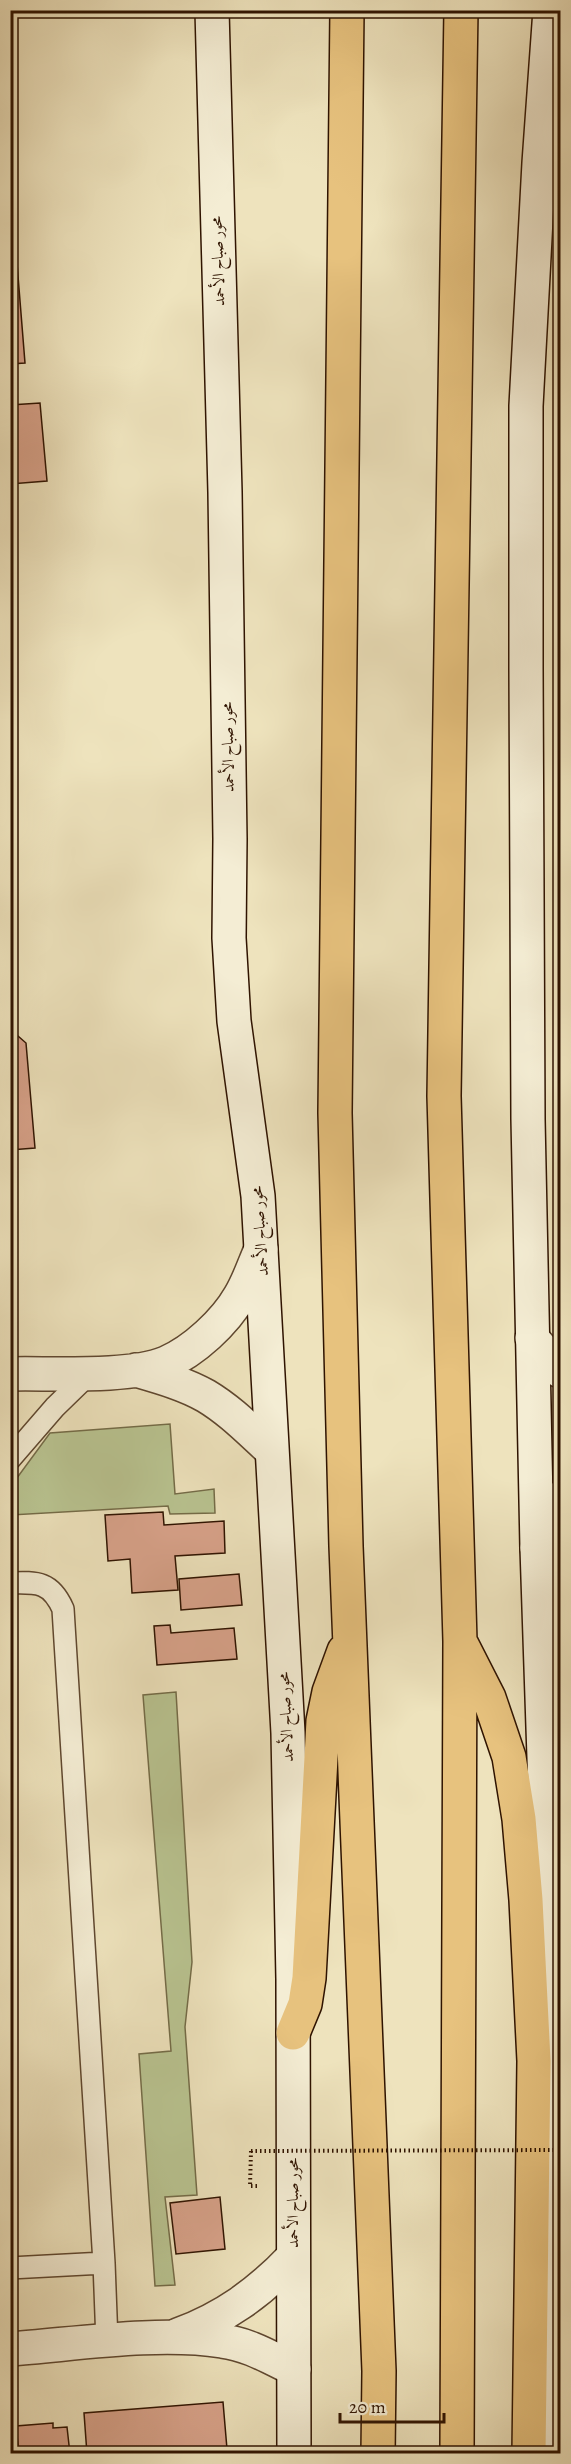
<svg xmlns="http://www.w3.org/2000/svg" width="571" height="2464" font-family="Alegreya,Amiri,serif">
  <rect width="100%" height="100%" fill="#eee3bd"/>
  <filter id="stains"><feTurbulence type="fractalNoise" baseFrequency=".00333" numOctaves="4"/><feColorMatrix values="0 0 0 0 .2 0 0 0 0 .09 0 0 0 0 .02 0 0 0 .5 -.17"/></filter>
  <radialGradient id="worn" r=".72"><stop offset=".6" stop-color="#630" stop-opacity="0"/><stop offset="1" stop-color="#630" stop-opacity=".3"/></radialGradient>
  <!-- green -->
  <path fill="#b9c491" stroke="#746c48" stroke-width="1.5" d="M170 1424 175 1494 214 1489 215 1513 170 1514 168 1506 11 1515V1486L50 1433Z
    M176 1692 192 1962 185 2027 197 2195 165 2197 175 2285 155 2286 139 2054 171 2051 143 1695Z"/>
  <!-- building -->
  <path fill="#d8a28a" stroke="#2f1300" stroke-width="1.5" d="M10 251H16L25 363 10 364Z
    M40 403 47 481 10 484V405Z
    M18 1036 26 1043 35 1148 10 1150V1037Z
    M163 1512 164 1525 224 1521 225 1553 175 1556 178 1590 132 1593 130 1559 108 1561 105 1515Z
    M239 1574 242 1605 181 1610 179 1579Z
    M170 1625 171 1633 234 1628 237 1659 157 1665 154 1626Z
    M220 2197 225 2249 176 2254 170 2203Z
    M223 2402 227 2449 167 2454H87L84 2413Z
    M53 2423V2428L67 2427 70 2454H19L16 2426Z"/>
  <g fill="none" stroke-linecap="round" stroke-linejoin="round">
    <!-- lane casing -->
    <g stroke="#5f472f" stroke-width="24">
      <path id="lane" d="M10 1459 55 1407 90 1373
        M10 1583C38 1582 51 1582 63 1609L104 2263 107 2342
        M10 2268 104 2263"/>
    </g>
    <!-- street casing -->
    <g stroke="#5f472f" stroke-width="36">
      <path id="street" d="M532 1338 560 1371
        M136 1370C160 1377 185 1384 206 1396 231 1411 250 1431 271 1450
        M10 1374C51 1373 130 1378 166 1363 194 1351 225 1322 240 1296 249 1281 254 1265 261 1249
        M537 1548 560 1498
        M178 2335C224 2318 259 2293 292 2258
        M10 2349C77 2344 157 2331 222 2341 248 2344 271 2358 294 2369"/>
    </g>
    <!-- secondary casing -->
    <g stroke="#2f1300" stroke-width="36">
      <path id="secondary" d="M212 10 225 492 230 839 229 938 234 1021 258 1196 288 1733 293 1979 294 2454
        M550 10 539 163 526 406V668L528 1119 537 1548 560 2235 559 2454"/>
    </g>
    <!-- highway casing -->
    <g stroke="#2f1300" stroke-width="36">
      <path id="highway" d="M347 10 335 1113 346 1546 379 2371 378 2454
        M462 1645 489 1698 509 1757 519 1819 526 1900 534 2061 529 2454
        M293 2033 305 2004 309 1978 323 1721 329 1692 344 1651
        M457 2454 460 1641 444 1096 461 10"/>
    </g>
    <!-- path -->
    <path stroke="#2f1300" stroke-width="4" stroke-dasharray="1.5 3" stroke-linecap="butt" d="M251 2151 250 2186H259"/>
    <!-- lane -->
    <use href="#lane" stroke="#f4edd4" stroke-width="21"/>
    <!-- street -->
    <use href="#street" stroke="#f4edd4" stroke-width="33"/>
    <!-- secondary -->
    <use href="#secondary" stroke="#f4edd4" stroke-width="33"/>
    <!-- highway -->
    <use href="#highway" stroke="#e7c27e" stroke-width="33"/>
    <!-- path-bridge -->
    <path stroke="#2f1300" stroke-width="4" stroke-dasharray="1.5 3" stroke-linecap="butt" d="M251 2151 560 2150"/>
  </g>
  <g text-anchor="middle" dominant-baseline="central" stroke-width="5" stroke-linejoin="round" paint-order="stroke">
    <!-- street labels -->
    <g font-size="16" fill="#2f1300" stroke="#f4edd4">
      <text transform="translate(218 261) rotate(-92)">محور صباح الأحمد</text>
      <text transform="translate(228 747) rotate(-91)">محور صباح الأحمد</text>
      <text transform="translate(260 1231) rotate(-94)">محور صباح الأحمد</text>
      <text transform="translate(286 1717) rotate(-93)">محور صباح الأحمد</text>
      <text transform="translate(293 2203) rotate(-90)">محور صباح الأحمد</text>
    </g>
  </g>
  <!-- margin -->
  <rect width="571" height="2464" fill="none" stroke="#eee3bd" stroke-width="36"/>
  <rect x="12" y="12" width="547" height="2440" fill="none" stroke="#2f1300" stroke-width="3"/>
  <rect x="18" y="18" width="535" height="2428" fill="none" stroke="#2f1300" stroke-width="1.5"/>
  <!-- scale -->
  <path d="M340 2413v9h104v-9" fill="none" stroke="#2f1300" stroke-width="3"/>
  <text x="349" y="2413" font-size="18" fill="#2f1300" stroke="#f4edd4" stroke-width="4.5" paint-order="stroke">20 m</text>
  <rect width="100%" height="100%" filter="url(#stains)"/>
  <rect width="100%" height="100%" fill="url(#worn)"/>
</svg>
